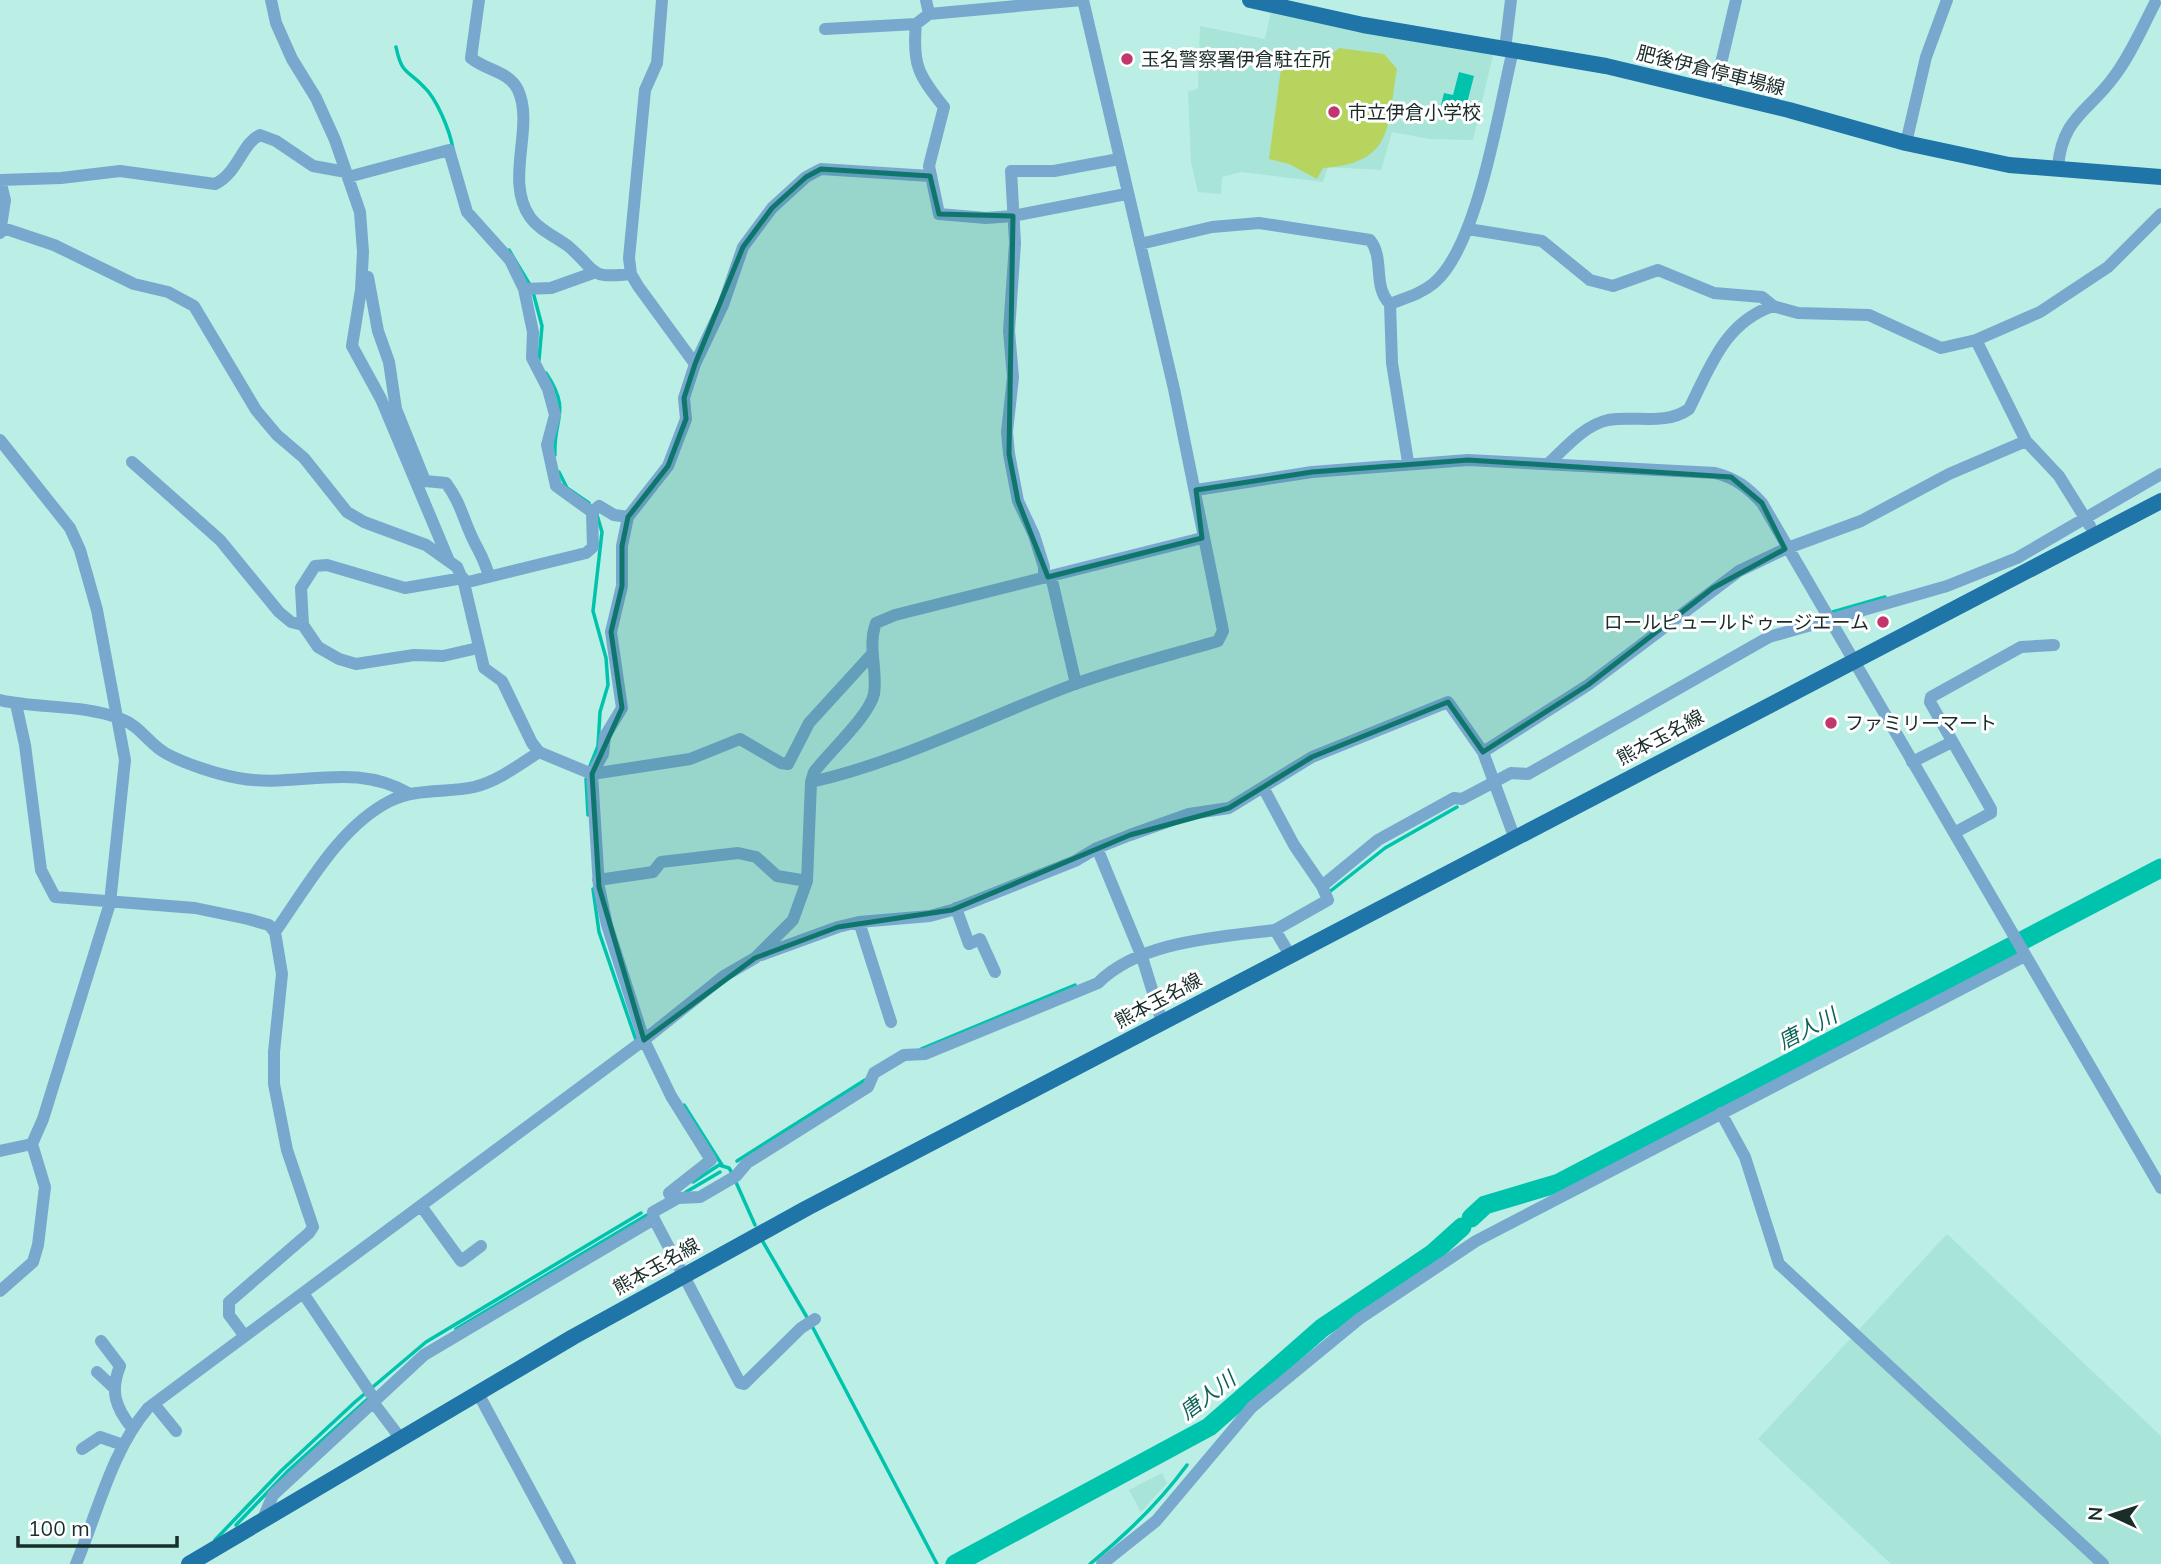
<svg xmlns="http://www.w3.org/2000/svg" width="2161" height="1564" font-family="Mulish,'Noto Sans JP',sans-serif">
  <rect width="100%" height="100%" fill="#bbeee4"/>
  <!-- built -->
  <path fill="#a8e4d8" d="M1271 12 1493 55 1473 140 1430 139 1392 132 1381 170 1328 167 1323 182 1241 172 1222 177 1221 194 1198 192 1191 162 1188 91 1198 89 1200 26 1265 39Z
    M1947 1234 2161 1436V1564H1891L1758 1439Z
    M1162 1473 1167 1483 1141 1512 1129 1490Z"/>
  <!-- green -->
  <path fill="#b7d45f" d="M1339 48 1384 54 1397 69C1387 127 1394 163 1323 168L1317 179 1289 164 1269 159 1282 61 1319 65Z"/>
  <!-- water -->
  <path fill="#00c3ae" d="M1459 72 1474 76 1464 115 1440 109 1444 93 1453 95Z"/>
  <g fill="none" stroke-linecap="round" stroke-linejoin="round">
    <!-- stream -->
    <path stroke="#00c3ae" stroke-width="3.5" d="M396 47C402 75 407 69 424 87 437 99 450 131 453 149
      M509 250 530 285
      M533 292 542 326 539 360
      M546 373C572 412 553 418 555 455
      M559 472 567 488 589 503
      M1815 617 1885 597
      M590 766 598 746 600 712 608 685 606 658 593 611 602 532 597 515
      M586 779 588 815
      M593 889 599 932 636 1040
      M1328 893 1385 848 1457 807
      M921 1049 1075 985
      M684 1105 722 1165
      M737 1161 865 1080
      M735 1180 755 1225
      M693 1182 719 1165 729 1168 732 1173
      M686 1192 720 1172
      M763 1242 808 1319
      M812 1326 937 1564
      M456 1329 647 1215
      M1183 1443 1184 1448
      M236 1525 288 1471 371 1396
      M215 1540 281 1471 355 1402 426 1342 641 1213
      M1090 1564C1127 1534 1159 1503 1187 1465"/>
    <!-- river -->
    <path stroke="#00c3ae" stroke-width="19" d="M1471 1218 1485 1205 1559 1183 2161 868
      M955 1564 1209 1427 1322 1328 1432 1254 1462 1227"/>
    <!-- minor -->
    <path stroke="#78a8cd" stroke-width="12" d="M271 0 276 23 292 59 316 98 335 140 360 212 363 252 361 290 352 346 381 399 449 561
      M479 0 471 58C487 71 509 71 518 90 535 127 504 180 530 217 538 229 556 237 568 246 598 271 586 279 631 274
      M662 0 657 63 645 90 629 258 631 274 638 286 695 364
      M926 0 929 14 1082 0
      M929 14 916 24C912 65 919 76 944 107L929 166 939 214 986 218 1013 216 1126 194
      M825 29 916 24
      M1505 49 1511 0
      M1714 93 1736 0
      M1906 143 1926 57 1947 0
      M2058 167C2062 118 2088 112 2113 78 2130 56 2142 28 2155 3
      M348 177 449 150 467 212 510 260 524 289 533 332 532 358 548 389 555 415 547 445 556 486 592 512
      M0 180 61 178 120 171 215 184C238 173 242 143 260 135L276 141 313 166 346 172
      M0 180 5 200 0 233
      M0 227 54 245 134 284 168 292 194 306 256 410 277 435 304 458 347 512 364 522 426 545 457 567 464 583 484 668 502 681 532 743 539 752 592 774 690 759 740 739 781 763 788 764 809 723 872 654
      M1468 229 1542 241 1590 280 1613 286 1658 270 1714 293 1762 297 1773 306 1798 313 1869 315 1941 348 1976 340 2040 312 2108 267 2161 214
      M1140 244 1212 227 1259 223 1370 240C1385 258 1372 286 1390 304L1392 363 1408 462
      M368 277 378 331 389 362 396 409 425 481 446 483C460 502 462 515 471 535 478 551 485 559 489 577
      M524 289 551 288 593 273
      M1390 304C1405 298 1421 294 1434 283 1478 246 1499 108 1513 50
      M1976 340 2026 441 2059 476 2090 526
      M0 440 70 528 80 550 97 610 125 760 110 903 43 1119 32 1144 45 1187 38 1245 33 1262 0 1291
      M132 462 220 540 279 612 291 622 303 625
      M1550 462C1566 447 1585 425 1608 420 1635 415 1665 426 1689 409 1710 367 1725 322 1773 306
      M1196 490 1312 472 1468 460 1715 473C1736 478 1748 488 1762 503L2161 1188
      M592 512 599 506 614 515 628 517
      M1051 576 1076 684
      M463 578 405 588 327 565 315 566 301 588 303 625 318 647 339 659 356 664 414 655 443 656 478 648
      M1044 578V567L1034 535 1018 501 1009 454 1007 432 1013 377 1009 331 1015 243 1011 171H1054L1119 159
      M464 583 586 553 593 547 592 512
      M0 700C39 709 84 704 121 719 141 726 149 745 167 754 186 764 216 774 238 778 297 789 352 760 410 794
      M16 704 25 745 41 870 55 897 195 908 248 919 269 925 275 932 282 974 274 1052V1084L287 1150 313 1227 309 1233 229 1302V1315L244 1335
      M1483 752 1588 685 1739 571 1785 549 1861 521 1949 474 2026 441
      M1912 762 1952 742
      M811 782C901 762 989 716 1075 684 1122 667 1171 655 1218 641L1223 631 1174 389 1083 0
      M1264 789 1294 845 1322 886
      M1954 833 1991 813V809L1930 702 1931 697 2021 647 2054 645
      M1097 848 1142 957 1162 1022
      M598 880 653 872 661 862 738 853 756 857 777 876 807 881
      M956 908 969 944 980 939 995 972
      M859 922 891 1022
      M1275 930 1290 955
      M275 932C307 887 339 827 390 801 415 788 447 793 474 787 498 781 519 765 539 752
      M761 955 838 927 859 922 930 916 952 910 1075 861 1097 848 1130 835 1189 814 1229 808 1312 757 1448 702 1483 752 1515 839
      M1721 1113 1745 1157 1779 1264 2103 1564
      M0 1151 32 1144
      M673 1201 669 1193 711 1160 671 1096 644 1040 607 925 599 887 592 774 603 754 605 736 622 708 611 632 622 586V546L628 517 668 466 686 419 684 398 695 364 723 305 743 247 772 208 806 177 821 169 930 176
      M421 1206 461 1261 481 1246
      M654 1219 740 1383 744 1384 801 1328 815 1319
      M303 1293 375 1400
      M101 1341 120 1366C110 1391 115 1407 132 1428
      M97 1372 114 1388
      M479 1395 570 1564
      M373 1402 401 1439
      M154 1404 176 1431
      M82 1449 100 1437 123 1445
      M262 1521 273 1495 424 1355 654 1219 653 1212 678 1198 700 1197 736 1176 747 1163 868 1087 874 1073 904 1055 925 1054 1098 983C1139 941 1219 937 1275 930L1328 900 1322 886 1378 840 1454 798 1462 799 1511 773 1528 774 1769 637 1947 586 2017 558 2161 474
      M76 1564C98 1512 111 1452 148 1408L644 1040 724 976 755 958 793 920 807 881 811 782 814 772C829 752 869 716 874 694 878 670 867 647 876 623L895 615 1202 538
      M1102 1564 1156 1521 1252 1407 1359 1319 1476 1241 2025 956"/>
    <!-- major -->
    <path stroke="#1f74a8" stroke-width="16" d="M1250 0 1363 25 1606 66 1789 110 1906 143 2009 165 2161 177
      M189 1564 573 1337 807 1208 2161 501"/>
  </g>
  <!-- marked area -->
  <path fill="#0f766e" fill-opacity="0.2" stroke="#0f766e" stroke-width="5" stroke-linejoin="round" d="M821 169 930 176 939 214 1013 216 1009 454 1018 501 1048 577 1202 538 1196 490 1312 472 1468 460 1731 477 1762 503 1785 549 1713 588 1588 685 1483 752 1448 702 1312 757 1229 808 1130 835 952 910 838 927 755 958 644 1040 599 887 592 774 622 708 611 632 622 586V546L628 517 668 466 686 419 684 398 695 364 743 247 772 208 806 177Z"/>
  <!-- markers -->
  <g fill="#c2366d" stroke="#fff" stroke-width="2.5">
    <circle cx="1127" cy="59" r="7"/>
    <circle cx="1334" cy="112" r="7"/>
    <circle cx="1883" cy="622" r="7"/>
    <circle cx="1831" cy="723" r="7"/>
  </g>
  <g text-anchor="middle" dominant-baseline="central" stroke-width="6" stroke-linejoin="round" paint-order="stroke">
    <!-- poi labels -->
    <g font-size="19" fill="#192d29" stroke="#fff" text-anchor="start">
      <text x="1141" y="59">玉名警察署伊倉駐在所</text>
      <text x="1348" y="112">市立伊倉小学校</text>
      <text x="1869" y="622" text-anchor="end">ロールピュールドゥージエーム</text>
      <text x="1845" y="723">ファミリーマート</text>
    </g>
    <!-- street labels -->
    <g font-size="19" fill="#192d29" stroke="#fff">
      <text transform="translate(1711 70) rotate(14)">肥後伊倉停車場線</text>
      <text transform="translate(1660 737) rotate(-28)">熊本玉名線</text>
      <text transform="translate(1158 1000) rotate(-28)">熊本玉名線</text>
      <text transform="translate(656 1266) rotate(-29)">熊本玉名線</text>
    </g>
    <!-- water labels -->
    <g font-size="21" font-style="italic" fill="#0c6459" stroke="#fff">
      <text transform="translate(1807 1028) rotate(-28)">唐人川</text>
      <text transform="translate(1207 1395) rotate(-37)">唐人川</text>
    </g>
  </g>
  <!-- north arrow -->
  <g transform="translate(2112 1515) rotate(274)" stroke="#ffffff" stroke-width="5" paint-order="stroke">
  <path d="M0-5L12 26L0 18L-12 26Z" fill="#192d29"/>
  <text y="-10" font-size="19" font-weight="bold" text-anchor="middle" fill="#192d29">N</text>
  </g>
  <!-- scale -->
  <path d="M18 1536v10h159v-10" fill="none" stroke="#192d29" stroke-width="3.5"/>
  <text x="28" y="1536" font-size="21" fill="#192d29" stroke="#ffffff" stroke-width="5" paint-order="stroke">100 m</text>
</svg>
